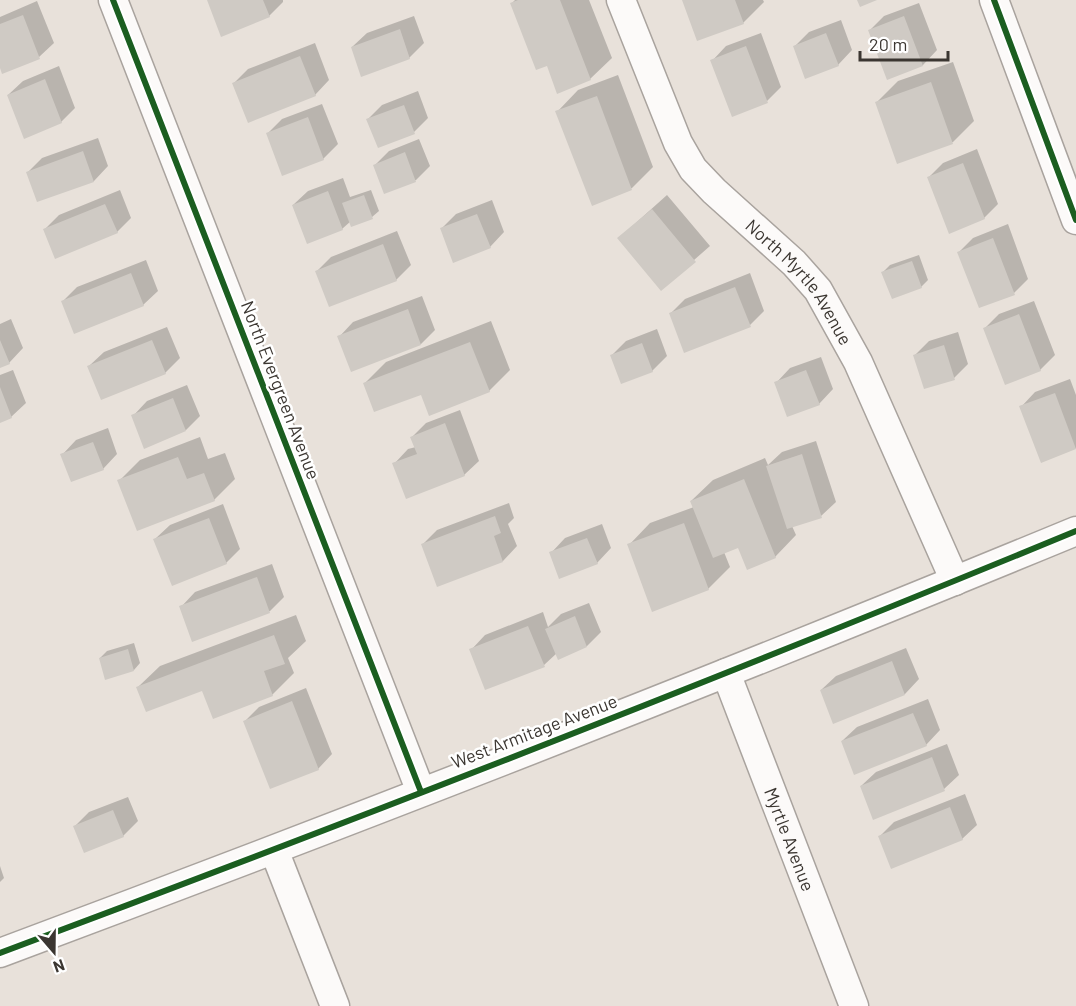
<svg xmlns="http://www.w3.org/2000/svg" width="1076" height="1006" font-family="Barlow,sans-serif">
  <rect width="100%" height="100%" fill="#e8e1da"/>
  <!-- shadow -->
  <path fill="#0003" d="M208 0H283V2L269 16Z
    M515 0H589L612 58 590 79 548 64 512 3Z
    M684 0H763L764 2 743 23Z
    M37 1 54 43 39 57 3 72 0 64V17Z
    M919 3 937 50 923 65 888 78 869 31 884 16Z
    M414 16 424 43 409 58 352 47 367 33Z
    M841 20 852 50 838 65 794 47 809 32Z
    M761 33 781 87 767 101 712 61 726 46Z
    M315 43 329 80 315 95 234 83 248 69Z
    M953 62 974 121 953 142 898 162 877 102 898 81Z
    M59 66 75 108 61 122 8 95 23 81Z
    M618 75 653 167 632 188 592 204 557 112 578 90Z
    M418 91 428 118 414 132 368 119 382 105Z
    M322 104 338 144 323 159 268 133 282 119Z
    M98 138 108 166 94 181 38 200 28 172 42 158Z
    M419 139 430 166 416 180 385 192 375 165 389 151Z
    M977 149 998 204 984 218 929 177 943 163Z
    M343 178 350 197 371 190 379 211 372 217 351 221 342 229 293 205 308 191Z
    M120 190 131 218 117 232 45 229 59 215Z
    M667 195 710 246 661 289 619 238Z
    M492 200 504 232 490 247 441 229 456 214Z
    M1008 224 1028 279 1014 293 959 252 973 238Z
    M397 231 411 265 396 280 317 271 331 257Z
    M919 255 928 280 921 287 883 272 890 265Z
    M146 260 158 291 143 305 63 301 77 287Z
    M750 273 764 311 750 325 670 314 685 299Z
    M422 296 435 330 421 344 339 337 353 322Z
    M1034 301 1055 355 1040 370 985 328 999 314Z
    M11 319 23 348 9 363 0 366V324Z
    M491 321 510 370 489 391 421 393 364 384 386 362Z
    M167 327 180 358 165 373 89 366 104 352Z
    M657 329 667 356 652 371 612 355 626 341Z
    M958 332 968 364 954 378 915 355 929 341Z
    M821 357 833 389 819 404 776 383 790 368Z
    M13 370 26 403 11 417 0 422V375Z
    M1070 379 1076 395V448L1042 461 1021 407 1035 392Z
    M187 385 200 416 186 430 133 416 147 401Z
    M460 410 479 461 464 475 394 464 408 449 416 447 412 437 426 423Z
    M108 428 117 454 103 469 62 455 76 440Z
    M200 437 208 459 225 453 235 479 214 500 119 481 140 460Z
    M816 441 836 502 821 516 792 526 796 535 775 557 739 546 724 552 730 567 708 589 629 545 650 523 694 507 691 501 713 480 765 458 768 465 782 452Z
    M509 503 514 518 508 524 517 546 503 561 422 545 437 530Z
    M223 504 240 549 226 563 155 539 170 525Z
    M602 524 611 548 597 563 551 553 565 538Z
    M272 564 284 597 270 611 193 640 181 607 195 592Z
    M589 603 601 632 587 646 557 653 544 665 471 650 485 635 543 612 548 627 561 614Z
    M296 615 306 641 288 658 294 673 272 695 203 689 138 687 160 666Z
    M134 643 140 663 134 670 100 658 107 651Z
    M906 648 919 679 905 694 821 690 836 676Z
    M306 688 332 754 318 769 245 721 259 707Z
    M928 699 940 730 926 745 842 741 857 727Z
    M947 744 959 775 944 789 861 786 876 772Z
    M965 794 977 825 962 839 880 836 894 822Z
    M128 797 138 821 123 836 75 826 89 812Z
    M0 866 4 878 0 882Z"/>
  <!-- building -->
  <path fill="#cfcac4" d="M207 0H263L270 17 221 37Z
    M518 0H560L591 80 557 94 547 66 536 70 510 3Z
    M682 0H735L744 24 697 41Z
    M857 0H877L860 7Z
    M23 15 40 59 2 74 0 68V24Z
    M904 16 923 66 887 80 868 30Z
    M400 29 410 59 361 77 351 47Z
    M826 33 839 66 805 79 793 46Z
    M746 46 768 103 732 117 710 60Z
    M300 56 316 96 248 123 232 83Z
    M45 79 62 123 24 139 7 95Z
    M931 82 953 144 897 164 875 102Z
    M597 96 632 190 592 206 555 111Z
    M404 105 415 134 378 148 366 119Z
    M308 117 324 160 282 176 266 133Z
    M83 151 94 182 37 202 26 172Z
    M405 152 416 182 384 194 373 165Z
    M963 163 985 219 949 234 927 177Z
    M328 191 343 230 307 244 292 205Z
    M364 195 373 219 351 227 342 203Z
    M105 204 118 233 55 259 43 229Z
    M652 209 696 262 661 291 617 238Z
    M477 214 491 248 453 263 440 228Z
    M993 238 1015 295 979 308 957 252Z
    M383 244 397 281 329 307 315 271Z
    M912 261 922 288 892 299 881 272Z
    M131 273 144 306 74 334 61 301Z
    M735 287 751 327 684 353 669 313Z
    M408 309 421 345 351 372 337 336Z
    M1019 314 1041 371 1005 385 983 328Z
    M0 340 10 364 0 368Z
    M152 340 166 374 101 400 87 366Z
    M470 342 490 392 429 416 421 395 374 412 363 383Z
    M642 343 653 372 621 384 610 355Z
    M944 345 955 380 924 389 913 355Z
    M806 370 820 405 787 417 774 382Z
    M0 387 12 418 0 423Z
    M1055 393 1076 449 1041 463 1019 406Z
    M173 398 186 431 144 449 131 415Z
    M445 423 465 476 406 499 392 463 417 454 410 437Z
    M93 442 104 470 71 482 60 454Z
    M802 454 822 518 787 529 766 466Z
    M178 457 187 479 204 473 215 501 137 531 117 480Z
    M744 479 776 558 747 570 738 548 713 558 690 501Z
    M495 516 501 533 494 536 503 562 437 587 421 544Z
    M209 518 227 564 172 586 153 539Z
    M684 523 709 590 652 612 627 544Z
    M587 538 598 564 559 579 549 552Z
    M257 577 270 613 192 642 179 606Z
    M575 616 587 647 558 660 545 629Z
    M528 626 545 667 485 690 469 649Z
    M274 635 285 664 264 671 273 696 213 719 202 691 146 712 136 687Z
    M128 649 134 671 105 680 99 658Z
    M892 661 905 695 833 724 820 690Z
    M292 701 319 770 270 789 243 721Z
    M913 713 927 746 854 775 841 741Z
    M932 757 945 791 873 820 860 786Z
    M950 807 963 840 891 869 878 836Z
    M113 810 124 837 84 853 73 826Z"/>
  <g fill="none" stroke-linecap="round" stroke-linejoin="round">
    <!-- minor casing -->
    <g stroke="#a9a39e" stroke-width="31">
      <g id="minor">
        <path d="M113 0 421 792"/>
        <path id="s1" d="M621 0 678 143 693 169 714 191 794 263 818 290 858 362 955 581"/>
        <path d="M994 0 1076 220"/>
        <path id="s2" d="M726 673 854 1006"/>
        <path d="M274 850 335 1006"/>
        <path d="M0 953C361 818 720 678 1076 531"/>
      </g>
    </g>
    <!-- minor -->
    <use href="#minor" stroke="#fcfaf9" stroke-width="28"/>
    <!-- cycleway casing -->
    <g stroke="#fff" stroke-width="10">
      <path id="cycleway" d="M113 0 421 792
        M994 0 1076 220
        M0 953C361 818 720 678 1076 531"/>
    </g>
    <!-- cycleway -->
    <use href="#cycleway" stroke="#1b5e20" stroke-width="6"/>
  </g>
  <g text-anchor="middle" dominant-baseline="central" stroke-width="5" stroke-linejoin="round" paint-order="stroke">
    <!-- street labels -->
    <g font-size="18" fill="#3b3631" stroke="#fff">
      <text stroke="none"><textPath href="#s1" startOffset="340">North Myrtle Avenue</textPath></text>
      <text transform="translate(281 390) rotate(69)">North Evergreen Avenue</text>
      <text transform="translate(534 731) rotate(-21)">West Armitage Avenue</text>
      <text stroke="none"><textPath href="#s2" startOffset="178">Myrtle Avenue</textPath></text>
    </g>
  </g>
  <!-- north arrow -->
  <g transform="translate(54 952) rotate(160)" stroke="#ffffff" stroke-width="4.5" paint-order="stroke">
  <path d="M0-4.5L10 22L0 15L-10 22Z" fill="#3b3631"/>
  <text y="-9" font-size="16" font-weight="bold" text-anchor="middle" fill="#3b3631">N</text>
  </g>
  <!-- scale -->
  <path d="M860 51v9h88v-9" fill="none" stroke="#3b3631" stroke-width="3"/>
  <text x="869" y="51" font-size="18" fill="#3b3631" stroke="#ffffff" stroke-width="4.5" paint-order="stroke">20 m</text>
</svg>
